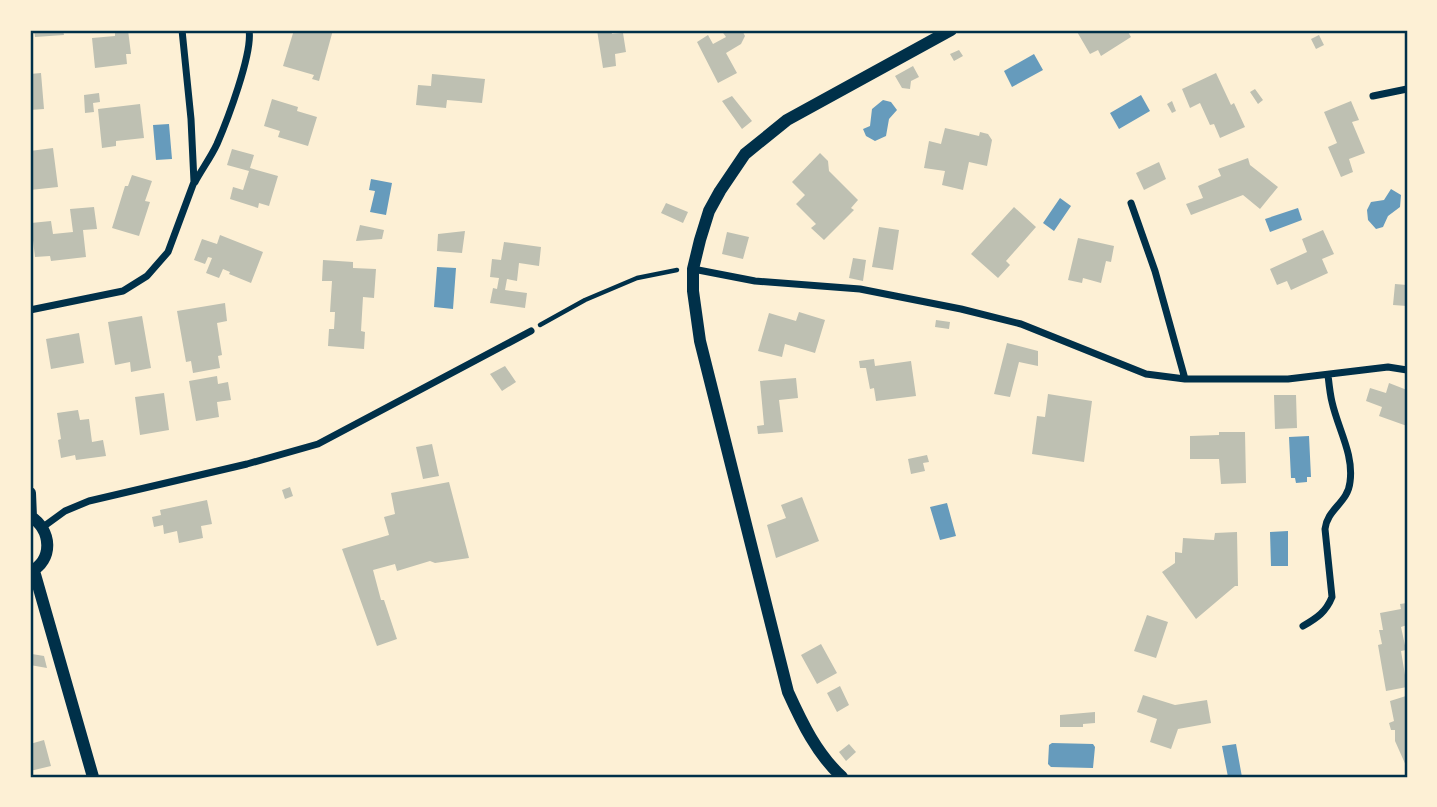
<svg xmlns="http://www.w3.org/2000/svg" width="1437" height="807" font-family="'Work Sans',sans-serif">
  <rect width="100%" height="100%" fill="#fdf0d5"/>
  <!-- water -->
  <path fill="#669bbc" d="M1034 54 1043 70 1012 87 1004 71Z
    M1141 95 1150 111 1119 129 1110 113Z
    M883 100 891 102 897 110 889 119 886 136 875 141 866 136 863 129 870 126 872 109Z
    M169 124 172 159 156 160 153 125Z
    M371 179 392 183 386 215 370 212 375 191 369 190Z
    M1391 189 1401 195 1400 207 1388 216 1383 227 1376 229 1368 220 1367 210 1371 202 1384 200Z
    M1060 198 1071 206 1054 231 1043 223Z
    M1298 208 1302 220 1270 232 1265 219Z
    M437 267 456 268 453 309 434 307Z
    M1309 436 1311 477H1307V482L1296 483 1295 478H1291L1289 437Z
    M947 503 956 536 940 540 930 507Z
    M1288 531V566H1271L1270 532Z
    M1052 743 1093 744 1095 747 1093 768 1051 767 1048 764 1049 745Z
    M1236 744 1242 777H1228L1222 746Z"/>
  <!-- building -->
  <path fill="#bec0b2" d="M34 30H63L64 35 35 37Z
    M115 30H128L131 54H126L127 64 95 68 92 38 115 36Z
    M294 30 302 33 303 30H333L319 81 312 79 314 75 283 66Z
    M597 30H611L612 34 623 33 626 52 615 54 616 66 603 68Z
    M721 30H742L745 36 741 44 726 53 737 73 718 83 697 42 708 35 713 44 726 37Z
    M1076 30H1127L1131 37 1101 56 1098 50 1090 54Z
    M1319 35 1324 45 1316 49 1311 39Z
    M959 50 963 56 954 61 950 54Z
    M913 66 919 77 911 81 910 89 902 88 895 76Z
    M41 73 44 109 30 110V74Z
    M1216 73 1231 105 1234 103 1245 127 1220 138 1214 124 1210 125 1200 103 1190 108 1182 89Z
    M432 74 485 79 482 103 447 100 446 108 416 105 418 85 431 86Z
    M1255 89 1263 100 1258 104 1250 92Z
    M99 93 100 102 93 103 94 112 85 113 84 95Z
    M732 96 752 121 742 129 722 101Z
    M272 99 298 107 297 111 317 117 308 146 278 137 280 131 264 126Z
    M1172 101 1176 111 1172 113 1167 104Z
    M1351 101 1359 120 1352 122 1365 153 1349 159 1353 172 1341 177 1328 147 1337 143 1324 112Z
    M140 104 144 138 116 141V146L102 148 98 109Z
    M945 128 979 136 980 132 988 134 992 140 987 166 969 162 963 190 942 185 945 171 924 168 929 141 941 144Z
    M53 148 58 187 30 190V151Z
    M232 149 254 155 250 168 278 176 269 206 259 203 258 208 230 199 233 187 243 190 249 171 227 165Z
    M820 153 828 161 829 171 858 200 851 208 854 210 824 240 811 228 816 224 796 204 805 195 792 182Z
    M1248 158 1250 165 1278 187 1260 209 1243 195 1191 215 1186 204 1203 198 1198 186 1221 176 1218 169Z
    M1159 162 1166 179 1144 190 1136 173Z
    M132 175 152 181 145 201 150 202 139 236 112 228 125 186H128Z
    M666 203 688 212 683 223 661 213Z
    M94 207 97 229 83 230 86 257 51 261 50 256 35 257 31 223 51 221 53 234 73 232 70 209Z
    M1014 207 1036 227 1006 261 1010 265 998 278 971 254Z
    M360 225 384 230 382 239 356 241Z
    M879 227 899 230 893 270 872 267Z
    M1323 230 1334 254 1322 259 1328 273 1291 290 1287 281 1277 285 1270 269 1307 252 1302 239Z
    M465 231 462 253 437 251 438 234Z
    M727 232 749 237 743 259 722 254Z
    M220 235 263 252 251 283 229 274 230 272 223 269 219 278 206 273 212 258 208 257 205 264 194 260 202 239 217 244Z
    M1078 238 1114 246 1111 262 1106 261 1101 283 1083 278 1082 283 1068 280Z
    M504 242 541 247 539 266 519 263 517 281 507 279 505 290 527 293 525 308 490 303 493 288 497 289 499 278 490 277 492 259 501 260Z
    M853 258 866 260 863 281 849 278Z
    M323 260 353 262V268L376 269 374 298 363 297 361 331 365 332 364 349 328 346 329 329H334L335 312H330L332 281H322Z
    M1395 284 1407 285V306L1393 305Z
    M225 303 227 321 217 323 222 355 218 356 220 368 193 373 191 361 186 362 177 311Z
    M799 312 825 320 815 353 785 344 782 357 758 351 769 313 796 321Z
    M142 316 151 368 131 372 130 362 115 365 108 322Z
    M936 320 950 322 949 329 935 327Z
    M79 333 84 363 51 369 46 339Z
    M1007 343 1038 351V366L1019 362 1010 397 994 394Z
    M874 359 875 366 911 361 916 396 876 401 874 388 870 389 866 368H860L859 361Z
    M505 366 516 382 502 391 490 374Z
    M217 376 218 384 228 382 231 400 217 402 219 417 196 421 189 381Z
    M796 378 798 398 779 400 783 432 758 434 757 426 764 425 760 381Z
    M1389 383 1407 390V426L1379 416 1382 407 1366 401 1370 388 1386 393Z
    M164 393 169 430 140 435 135 397Z
    M1048 394 1092 401 1084 462 1032 454 1037 416 1045 417Z
    M1274 395H1296L1297 428 1275 429Z
    M78 410 80 420 89 419 92 442 103 440 106 456 76 460 75 455 61 458 58 440 61 439 57 413Z
    M1219 432H1245L1246 483 1221 484 1219 459H1190V436L1219 435Z
    M432 444 439 476 423 479 416 447Z
    M927 455 929 462 923 463 925 471 911 474 908 459Z
    M449 482 469 558 435 563 430 561 397 571 395 564 373 570 381 600H384L397 639 377 646 342 549 389 535 384 517 395 514 391 493Z
    M290 487 293 496 285 499 282 490Z
    M802 497 819 541 776 558 767 525 786 518 781 505Z
    M207 500 212 524 201 526 203 538 179 543 177 531 164 534 163 525 154 527 152 517 161 515 160 510Z
    M1237 532 1238 586H1235L1196 619 1162 572 1175 563V552L1182 553 1183 538 1214 540 1215 533Z
    M1407 603V625L1401 627 1406 650 1401 651 1407 687 1386 691 1378 645 1382 644 1379 630H1383L1380 613 1401 609 1400 604Z
    M1147 615 1168 622 1156 658 1134 651Z
    M821 644 837 673 817 684 801 655Z
    M32 654 44 656 47 668 30 665Z
    M840 686 849 705 837 712 827 693Z
    M1143 695 1175 705 1207 700 1211 723 1178 729 1171 749 1150 742 1157 719 1137 712Z
    M1406 696 1407 702V768L1395 741V730H1391L1389 723 1394 721 1390 701Z
    M1095 712V723L1083 724V727H1060V715Z
    M44 740 51 766 30 771V744Z
    M849 744 856 752 846 761 839 752Z"/>
  <g fill="none" stroke-linecap="round" stroke-linejoin="round">
    <!-- path -->
    <path stroke="#003049" stroke-width="4.5" d="M540 325 585 300 637 278 677 270"/>
    <!-- minor -->
    <path stroke="#003049" stroke-width="7" d="M1373 96 1407 89
      M195 182C202 169 211 157 217 144 227 121 253 53 249 30
      M1131 203 1155 271 1185 379
      M693 269 755 281 860 289 961 309 1021 324 1146 374 1185 379H1288L1388 367 1407 370
      M30 310 123 291 147 276 168 252 194 182 191 119 182 30
      M43 527 65 511 89 501 247 464 318 444 531 331
      M1303 626C1317 618 1326 612 1332 597L1325 529C1327 509 1348 503 1350 482 1354 454 1338 429 1332 402 1330 394 1329 384 1328 375"/>
    <!-- tertiary -->
    <path stroke="#003049" stroke-width="12" d="M30 493 31 517
      M30 516C52 530 54 560 30 572
      M34 571 93 777
      M842 777C817 754 802 723 788 692L700 341 693 291V269L700 240 709 211 720 191 745 154 787 120 951 30"/>
  </g>
  <!-- border -->
  <rect width="1437" height="807" fill="none" stroke="#fdf0d5" stroke-width="63"/>
  <rect x="32" y="32" width="1374" height="744" fill="none" stroke="#003049" stroke-width="2.5"/>
</svg>
